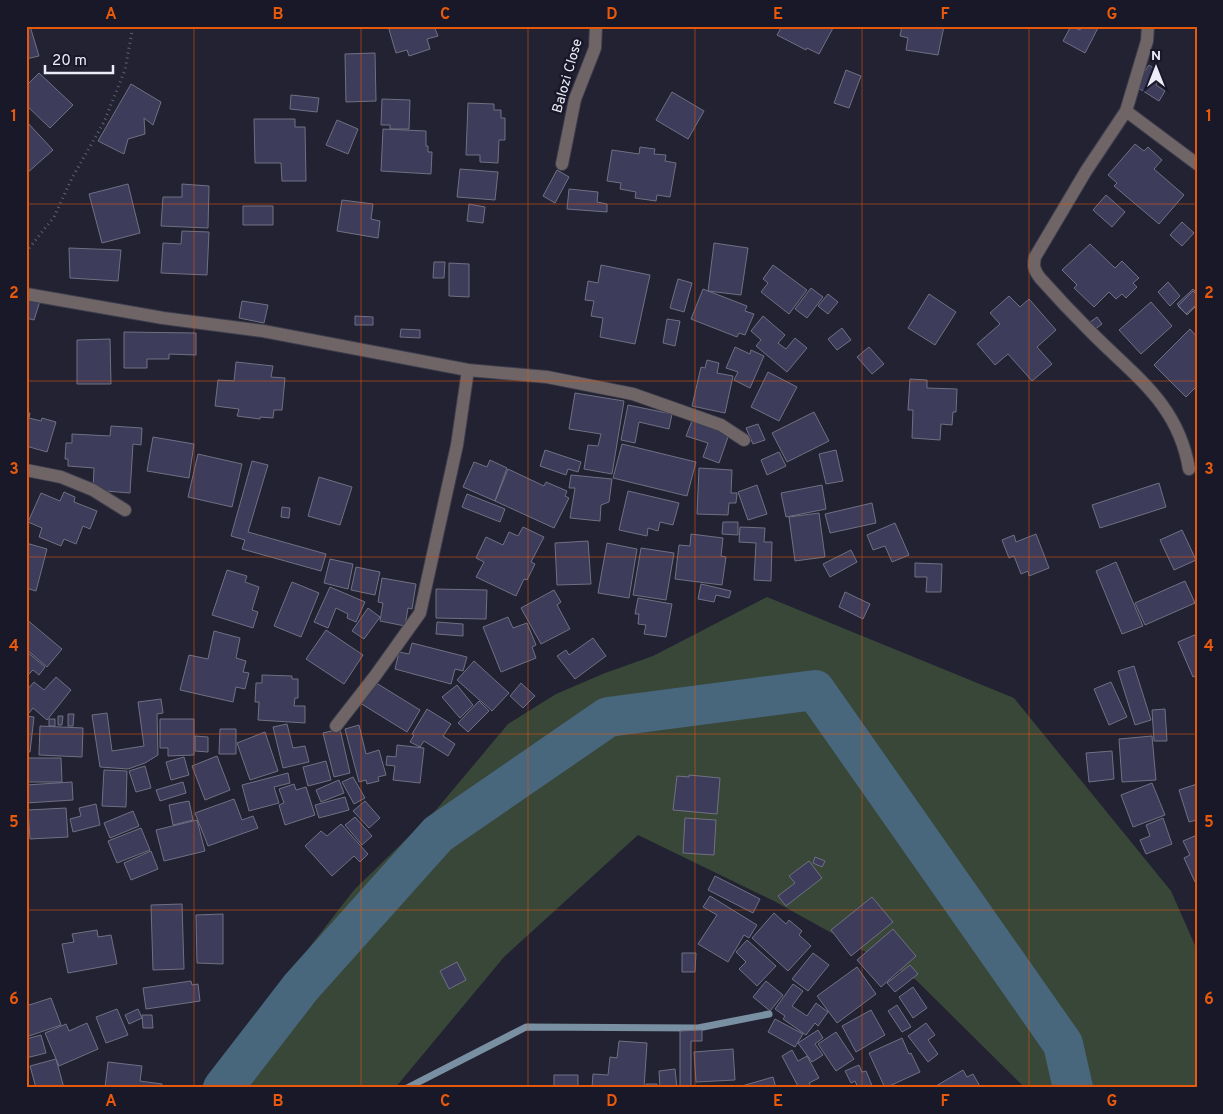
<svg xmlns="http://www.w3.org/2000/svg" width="1223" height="1114" font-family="Overpass,sans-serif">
  <rect width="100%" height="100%" fill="#222232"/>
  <!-- green -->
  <path fill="#394739" d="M767 597 1014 698 1171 891 1197 950V1088H1025L916 980 774 901 638 835 504 957 395 1088H200L354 890 436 810 508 724 556 694 605 673 653 656Z"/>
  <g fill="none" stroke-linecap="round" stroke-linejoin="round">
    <!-- stream -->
    <path stroke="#798fa2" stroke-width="7" d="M407 1088 526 1027 698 1028 769 1014"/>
    <!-- river -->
    <path stroke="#48677d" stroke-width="40" d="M223 1088 301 987 438 834 608 717 815 690 1063 1044 1073 1088"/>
  </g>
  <!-- building -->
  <path fill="#3d3c5a" stroke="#707084" d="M26 26H30L39 56 26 59Z
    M388 26H434L438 36 427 39 430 49 409 56 407 50 396 53Z
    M782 26H829L833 28 819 54 807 48 806 50 777 35Z
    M902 26H944L938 55 906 50 908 38 900 36Z
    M1071 26 1080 30 1082 26H1099L1085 53 1063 41Z
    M375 53 376 101 346 102 345 54Z
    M1149 65 1162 74 1156 85 1165 91 1159 101 1135 86Z
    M846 70 861 76 849 108 834 103Z
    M39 73 73 105 50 128 26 105V86Z
    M131 84 161 102 153 125 144 118 145 134 128 139 124 154 98 141Z
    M672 92 704 111 688 139 656 120Z
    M291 95 319 98 317 112 290 109Z
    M382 99 410 100 409 129H390V125H381Z
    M468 103 494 104V110H501V118H505V140H499L498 163 480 162V155H466Z
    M254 119H295V127H305L306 181H282L281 163H255Z
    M337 120 358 129 348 154 326 145Z
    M26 121 53 150 26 174Z
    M383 129 426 131V146H428V152H432L431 174 381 171Z
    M1135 144 1144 151 1148 147 1162 160 1154 169 1184 195 1159 224 1114 186 1117 183 1108 175Z
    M640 147 655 149 654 154 666 155 665 161 676 163 670 197 657 195 656 201 635 198 636 192 620 189 621 183 607 181 612 150 639 154Z
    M460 169 498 172 495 200 457 197Z
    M557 170 569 177 555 203 543 196Z
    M128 184 140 233 102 243 89 194Z
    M182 184 209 186 208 228 161 226 163 197H182Z
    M569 189 598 192 597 202 607 204V212L567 209Z
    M1106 195 1125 212 1112 227 1093 210Z
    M342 200 373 204 371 219 380 221 378 238 337 231Z
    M469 204 485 207 483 223 467 221Z
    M243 206H273V225H243Z
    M1182 222 1194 233 1182 246 1170 235Z
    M182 231 209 232 207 275 161 273 163 243 181 244Z
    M714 243 748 248 741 295 708 291Z
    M1090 244 1115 268 1122 261 1139 278 1133 283 1137 287 1126 298 1122 294 1116 299 1109 292 1094 307 1074 288 1077 285 1062 270Z
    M69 248 121 250 118 281 70 278Z
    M434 262H445L444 278H433Z
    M449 263 469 264V297L449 296Z
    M601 265 650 275 635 344 600 337 603 318 591 316 594 301 585 300 588 281 598 283Z
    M773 265 807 290 789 314 761 292 768 283 763 279Z
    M678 279 692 283 684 312 670 308Z
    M1168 282 1180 296 1170 306 1158 292Z
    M811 288 823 297 807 318 795 309Z
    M703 289 747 306 745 311 754 314 745 335 739 333 737 337 691 319Z
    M1193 289 1197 293V304L1186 314 1177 304Z
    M1193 291 1197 295V305L1187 315 1178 306Z
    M828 294 838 302 828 314 818 306Z
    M929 294 956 312 935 345 908 328Z
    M1009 296 1020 307 1029 299 1056 330 1037 347 1052 364 1032 381 1008 354 995 365 977 344 1000 324 990 313Z
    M26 297 40 301 34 320 26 318Z
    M242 301 268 305 264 323 239 318Z
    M1151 302 1172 326 1141 354 1119 330Z
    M355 316 373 317V325H355Z
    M763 316 785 335 778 343 786 349 795 338 807 348 787 372 756 346 761 340 751 331Z
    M1097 317 1102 324 1094 330 1089 323Z
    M667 319 680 321 675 346 663 343Z
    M842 328 851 340 837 350 828 339Z
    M401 329 420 330V338L400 337Z
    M1190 329 1197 337V386L1186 397 1154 365Z
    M124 332 196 333V355L169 354V359H147V368H124Z
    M110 339 111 384H77V340Z
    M735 347 750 354 751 350 764 356 750 388 734 380 738 372 726 368Z
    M869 347 884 364 872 374 857 357Z
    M707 360 719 363 717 373 733 376 725 413 692 406 701 367 705 368Z
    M236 362 273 366 271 377 285 378 282 410H274L273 418 260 417V419L237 416 239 409 215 406 218 380 234 381Z
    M768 372 797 387 779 421 751 407Z
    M910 379 927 380V388L957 389 956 412H953L952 425 941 424 940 440 912 438 913 410H908Z
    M575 393 624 401 612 474 584 469 588 445 598 446 601 434 569 429Z
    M628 405 672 414 669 429 639 422 635 443 621 440Z
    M26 412 30 413 29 418 41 421 42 418 56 422 47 452 26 446Z
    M814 412 829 441 787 462 772 433Z
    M692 421 729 434 719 463 703 457 708 443 686 436Z
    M758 424 765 440 753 444 746 428Z
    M111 426 142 428 141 445 133 444 130 493 93 490 94 468 68 466V459H65L66 443H72V434L110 436Z
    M153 437 194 444 189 478 147 471Z
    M622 444 696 462 687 496 613 478Z
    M545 450 581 462 578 472 568 469 566 475 540 466Z
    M836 450 843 481 826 484 819 454Z
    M779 452 786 466 767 475 761 460Z
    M198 454 242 464 232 507 188 497Z
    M490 460 507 468 495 501 463 487 474 462 487 467Z
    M252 461 268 465 248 532 326 554 321 571 242 549 245 540 231 536Z
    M699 468 732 470 731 493H737L736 503H729L728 515 697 514Z
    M508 469 544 486 546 482 567 491 565 496 569 498 554 528 495 501Z
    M571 475 612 479 609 502 601 505 600 521 570 518 575 488H569Z
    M319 477 352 487 340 525 308 516Z
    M1159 483 1166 507 1100 528 1092 505Z
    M757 485 767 514 748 520 738 492Z
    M822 485 826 509 786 517 781 493Z
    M628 491 679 503 673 525 660 522 658 531 648 528 647 536 619 530Z
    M64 492 75 497 74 502 97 511 90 529 83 526 76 544 64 539 61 546 39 537 42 528 28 522 41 493 60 501Z
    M467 494 505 509 500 522 462 507Z
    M872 503 876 523 830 533 825 514Z
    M282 507 290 508 289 518 281 517Z
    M819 513 825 557 795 561 789 517Z
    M723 522H738V535L722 534Z
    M895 523 909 555 892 562 885 546 873 550 867 535Z
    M523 527 544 537 531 562 535 564 527 580 524 579 516 596 476 577 484 562 476 558 486 537 503 545 509 532 518 536Z
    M740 527 765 528 764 542H772L771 581 754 580 756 543 739 542Z
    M1182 530 1196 560 1174 570 1160 540Z
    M691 534 723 538 721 556 726 557 722 585 675 579 679 545 690 546Z
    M1036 534 1049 568 1029 576 1028 571 1021 574 1014 556 1009 558 1002 540 1014 535 1016 542Z
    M588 541 591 584 557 585 555 543Z
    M26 543 47 549 36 591 26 588Z
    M607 543 637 549 629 598 598 593Z
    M641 548 674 553 666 600 633 595Z
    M851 550 857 562 830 577 823 564Z
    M330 559 353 564 348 589 324 583Z
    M1116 562 1143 626 1122 634 1096 571Z
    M915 563 942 564 941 592H926L927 577H915Z
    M356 567 380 572 375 595 351 590Z
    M227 570 247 576 245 582 259 587 252 610 258 612 253 628 212 615Z
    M382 578 416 584 412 609 408 608 405 626 380 621 383 603 378 602Z
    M1185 581 1195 603 1145 625 1135 603Z
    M292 582 319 593 301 637 274 626Z
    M701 584 731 591 729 598 716 595 714 602 698 599Z
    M330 587 365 602 356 622 347 618 348 614 336 608 328 628 314 622Z
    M436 589 487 590 486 619 436 618Z
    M554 590 561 602 557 605 570 629 541 644 521 608Z
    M845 592 870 604 863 619 839 607Z
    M638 598 672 604 666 637 644 634 646 625 638 624 639 614H635Z
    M368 608 380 617 364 639 352 631Z
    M508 617 513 628 527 623 536 645 532 647 536 658 501 672 483 627Z
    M26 619 62 649 47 667 26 649Z
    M437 622 463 624V636L436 634Z
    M326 630 363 655 344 684 306 659Z
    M214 631 240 638 236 658 246 661 243 672 249 673 245 689 236 687 233 702 180 690 189 655 208 659Z
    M1197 634V675L1193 677 1178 642Z
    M593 638 606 656 575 679 557 656 566 650 569 655Z
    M412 643 467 657 463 671 455 669 451 684 395 669 399 652 409 654Z
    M26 651 45 667 39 675 33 670 26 677Z
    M474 661 509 693 492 711 457 680Z
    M1134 666 1151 720 1135 725 1118 671Z
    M262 675 292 676V679H298V698H295L294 706H305V723L258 720 259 702H255L256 683H262Z
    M56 677 71 690 47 720 33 708 29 713 26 711V691L34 682 44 690Z
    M373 681 420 710 407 732 360 703Z
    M1111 682 1127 717 1109 725 1094 689Z
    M521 683 535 696 523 708 510 696Z
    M457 685 473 705 460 718 442 697Z
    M161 699 163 713 157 714 158 755 145 763 128 769 100 767 92 715 107 713 112 751 144 746 138 702Z
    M479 701 489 711 468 732 458 723Z
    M427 709 451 724 443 736 455 744 448 756 424 741 420 747 410 742 414 735 412 734Z
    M1165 709 1167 741H1154L1152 710Z
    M68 714H74L73 726H68Z
    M26 716 34 717 30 752 26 751Z
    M58 716H63L62 725H58Z
    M49 719H55V726H49Z
    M160 719H194V755L168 756V748H160Z
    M287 724 293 748 305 746 309 762 283 768 273 727Z
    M359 725 366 754 379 750 386 775 378 777 379 781 367 784 366 780 359 782 345 729Z
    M40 726 83 728 82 757 39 755Z
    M220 729H236V754H219Z
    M340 729 350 773 334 777 323 733Z
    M265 732 278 771 250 780 237 743Z
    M195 736 208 737V752L195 751Z
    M1152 736 1156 780 1122 782 1119 739Z
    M397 745 424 748 420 783 393 780 395 766 386 765 387 756 396 757Z
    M1112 751 1114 779 1089 782 1086 753Z
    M217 756 230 790 205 800 192 766Z
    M184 757 189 775 171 780 166 762Z
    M26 758H61L62 782H26Z
    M326 761 331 780 308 786 303 767Z
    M145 766 151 788 136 792 129 771Z
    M104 770 127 771 126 807 102 806Z
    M288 773 290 783 274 787 279 803 249 811 242 785Z
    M689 775 720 778 717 814 673 810 677 776 689 777Z
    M353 777 365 798 354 804 342 782Z
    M339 780 344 793 321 802 316 790Z
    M72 782 73 800 26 803V785Z
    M183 782 186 793 160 801 156 790Z
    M1152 783 1165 815 1133 827 1121 795Z
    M294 784 296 790 306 787 315 815 285 825 279 805 284 803 279 789Z
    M1197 784V820L1189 822 1179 790Z
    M345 797 349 810 319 818 315 805Z
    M234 799 242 820 253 816 258 828 208 846 195 813Z
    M189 801 193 820 173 825 169 805Z
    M365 801 380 818 369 828 353 811Z
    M96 804 100 825 73 832 70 819 81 816 79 808Z
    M66 808 68 837 30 839 28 810Z
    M133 811 139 826 110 838 104 823Z
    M355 817 372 836 362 845 345 825Z
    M685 818 716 820 714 855 683 853Z
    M1163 818 1172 844 1146 854 1140 840 1150 836 1146 825Z
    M197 820 205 851 164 861 156 830Z
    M341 824 368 854 360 862 354 856 332 876 305 846 321 831 327 836Z
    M141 828 150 850 117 863 108 841Z
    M1197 835V881L1195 882 1184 858 1190 855 1183 841Z
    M151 851 158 869 131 880 124 863Z
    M815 857 825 861 822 867 813 863Z
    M809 861 822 878 786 906 778 896 795 883 789 876Z
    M715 876 760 899 753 913 708 890Z
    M710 896 757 925 749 938 744 935 728 962 698 944 717 915 703 907Z
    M872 897 893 922 851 956 831 930Z
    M182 904 184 969 153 970 151 905Z
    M774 913 786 924 789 920 802 931 799 935 811 946 788 971 752 938Z
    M223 914V964L197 963 196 915Z
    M893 929 916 956 881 987 857 960Z
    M97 930 98 937 111 935 117 964 68 973 62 944 74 942 72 934Z
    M747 940 776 966 757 986 739 969 746 962 736 952Z
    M682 953H696L695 972H682Z
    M813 953 829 965 808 991 792 979Z
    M457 962 466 980 449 989 440 971Z
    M910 965 918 974 895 992 887 983Z
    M857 967 876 994 837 1023 817 996Z
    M191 981 192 985 198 984 200 1001 146 1009 143 988Z
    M766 981 783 995 770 1011 753 997Z
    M793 984 803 991 792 1006 807 1016 816 1003 828 1012 818 1026 815 1023 806 1035 783 1019 785 1016 775 1009Z
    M913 987 927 1008 913 1018 899 997Z
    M51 998 61 1025 26 1037V1006Z
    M897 1005 911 1027 902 1032 888 1011Z
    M117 1009 128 1035 106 1043 96 1017Z
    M138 1009 142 1018 129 1024 125 1015Z
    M871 1010 885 1035 856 1052 842 1026Z
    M142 1015H152L153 1028H143Z
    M775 1019 803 1034 795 1047 768 1032Z
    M87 1023 98 1049 59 1066 45 1033 66 1024 69 1031Z
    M926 1023 935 1035 928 1040 938 1054 928 1062 908 1036Z
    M702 1030V1041H691V1088H680V1031Z
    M818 1030 823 1038 815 1044 823 1055 812 1062 798 1043Z
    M836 1032 854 1059 836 1071 818 1044Z
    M41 1035 46 1053 26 1058V1039Z
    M902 1038 909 1054 911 1053 920 1072 885 1088 869 1053Z
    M619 1041 647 1043 644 1088H592L593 1074 608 1075 610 1057 617 1058Z
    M733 1049 735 1080 696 1082 694 1052Z
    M792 1050 798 1061 807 1056 819 1078 809 1083 811 1086 808 1088H799L782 1056Z
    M56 1059 64 1088H36L30 1066Z
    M108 1062 142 1066 140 1081 162 1084V1088H105Z
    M859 1065 862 1072 866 1071 873 1088H858L855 1081 851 1083 845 1071Z
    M675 1069 677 1088H660L659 1071Z
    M963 1070 967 1077 973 1074 981 1088H937L936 1086Z
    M554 1075H578V1088H554Z
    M773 1077 776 1088H743L742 1086Z
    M646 1084H657L658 1088H646Z"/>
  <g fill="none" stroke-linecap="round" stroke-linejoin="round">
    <!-- street casing -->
    <g stroke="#3e3e4e" stroke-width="14">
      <path id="street" d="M1148 26 1147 41 1126 111 1086 171 1035 257C1033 266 1034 270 1040 278 1056 296 1073 314 1090 331 1134 376 1178 403 1189 469
        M1126 111 1197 164
        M562 164 575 99 595 48 596 26
        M26 294 163 318 263 331 468 370 547 377 633 394 721 425 744 440
        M26 470 61 477 93 490 125 510
        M336 726 375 676 420 613 457 445 468 370"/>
    </g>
    <!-- path -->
    <path stroke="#60606f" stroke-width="3" stroke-dasharray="1 4" stroke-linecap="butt" d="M26 252 54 217 72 178 104 122 125 70 133 26"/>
    <!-- street -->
    <use href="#street" stroke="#6f6566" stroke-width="12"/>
  </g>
  <!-- grid -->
  <path fill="none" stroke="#e8590c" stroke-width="1" stroke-opacity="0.55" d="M194 26V1088M361 26V1088M528 26V1088M695 26V1088M862 26V1088M1029 26V1088M26 204H1197M26 381H1197M26 557H1197M26 734H1197M26 910H1197"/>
  <g text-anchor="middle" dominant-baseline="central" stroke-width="5" stroke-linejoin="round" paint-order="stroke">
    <!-- street labels -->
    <g font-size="14" fill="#ebecf8" stroke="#181828">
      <text transform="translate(568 76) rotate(-74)">Balozi Close</text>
    </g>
  </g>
  <!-- border -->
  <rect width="1223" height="1114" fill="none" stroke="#181828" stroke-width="55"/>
  <!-- north arrow -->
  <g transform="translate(1156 68)" stroke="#181828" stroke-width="4" paint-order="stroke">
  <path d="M0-4L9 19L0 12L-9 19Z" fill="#ebecf8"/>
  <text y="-8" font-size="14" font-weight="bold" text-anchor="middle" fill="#ebecf8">N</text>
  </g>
  <!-- scale -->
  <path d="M45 65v8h68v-8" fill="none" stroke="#ebecf8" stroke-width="2.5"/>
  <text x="52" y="65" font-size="15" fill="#ebecf8" stroke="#181828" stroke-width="4" paint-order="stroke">20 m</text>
  <rect x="28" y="28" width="1168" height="1058" fill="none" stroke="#e8590c" stroke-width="2"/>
  <g font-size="16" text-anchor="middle" font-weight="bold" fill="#e8590c">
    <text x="111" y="19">A</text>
    <text x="278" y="19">B</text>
    <text x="445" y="19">C</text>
    <text x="612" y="19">D</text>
    <text x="778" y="19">E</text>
    <text x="945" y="19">F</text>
    <text x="1112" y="19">G</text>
    <text x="14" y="121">1</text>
    <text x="1209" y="121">1</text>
    <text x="14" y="298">2</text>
    <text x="1209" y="298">2</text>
    <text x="14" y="474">3</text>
    <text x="1209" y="474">3</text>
    <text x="14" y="651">4</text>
    <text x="1209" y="651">4</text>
    <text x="14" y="827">5</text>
    <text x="1209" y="827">5</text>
    <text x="14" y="1004">6</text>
    <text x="1209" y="1004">6</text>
    <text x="111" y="1106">A</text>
    <text x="278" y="1106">B</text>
    <text x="445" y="1106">C</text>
    <text x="612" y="1106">D</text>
    <text x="778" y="1106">E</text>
    <text x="945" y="1106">F</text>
    <text x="1112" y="1106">G</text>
  </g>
</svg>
